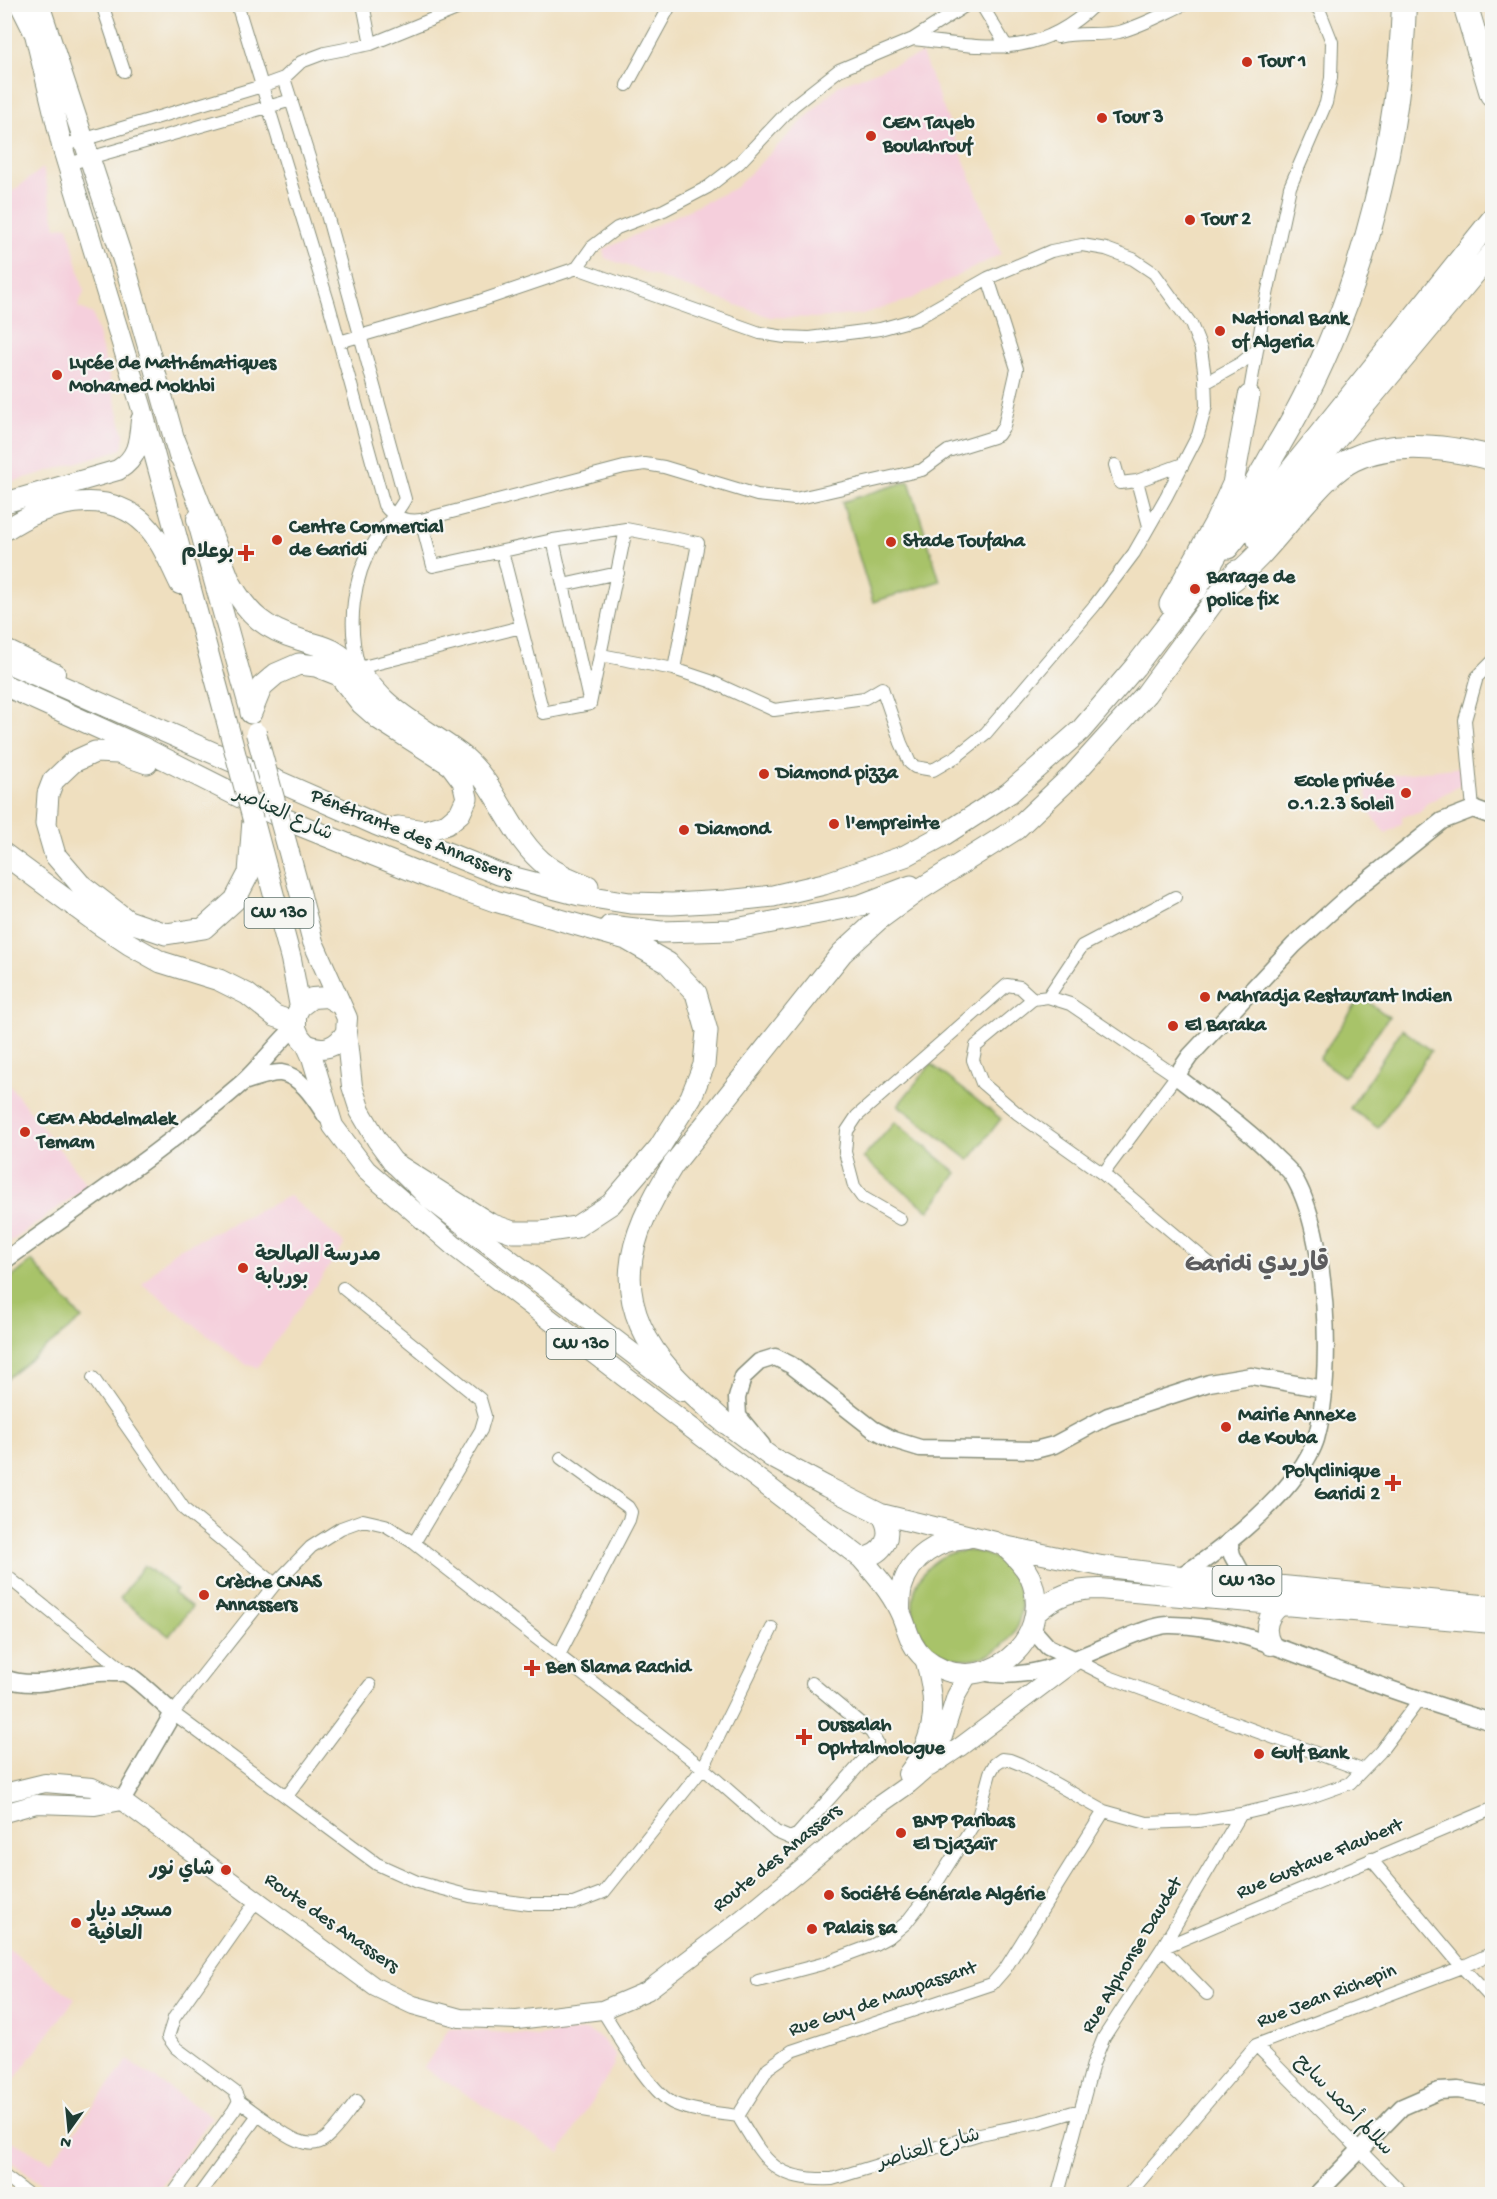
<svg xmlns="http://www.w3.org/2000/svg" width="1497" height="2199" font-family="'Gochi Hand','Playpen Sans Arabic',sans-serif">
  <rect width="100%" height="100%" fill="#f6f6f2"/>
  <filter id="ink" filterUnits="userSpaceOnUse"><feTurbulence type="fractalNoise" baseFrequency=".0167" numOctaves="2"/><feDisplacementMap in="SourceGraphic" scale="12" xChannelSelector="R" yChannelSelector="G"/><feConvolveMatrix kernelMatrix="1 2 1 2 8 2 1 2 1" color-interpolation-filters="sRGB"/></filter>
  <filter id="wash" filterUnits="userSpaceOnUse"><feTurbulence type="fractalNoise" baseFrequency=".008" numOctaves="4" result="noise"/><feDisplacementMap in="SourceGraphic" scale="24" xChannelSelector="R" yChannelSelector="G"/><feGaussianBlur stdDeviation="1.35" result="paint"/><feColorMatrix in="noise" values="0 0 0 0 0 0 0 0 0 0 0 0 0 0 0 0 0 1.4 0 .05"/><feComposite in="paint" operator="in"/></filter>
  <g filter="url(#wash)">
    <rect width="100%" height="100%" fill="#efdfbf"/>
    <!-- built -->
    <path fill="#f5cfdc" d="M922 54 1001 254 909 300 862 314 817 318 770 317 605 258 603 250 735 188 839 85Z
      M43 168 56 227 68 226 84 291 78 307 93 314 124 435 122 449 5 484V197Z
      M1464 767 1465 782 1426 804 1419 813 1402 816V824L1386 833 1371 815 1364 778Z
      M4 1078 88 1186 5 1246H4Z
      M289 1196 345 1244 257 1368 242 1362 142 1284 173 1252Z
      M5 1947 75 1999 5 2092Z
      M449 2028 537 2036 586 2030 601 2038 616 2056 613 2067 560 2153 424 2068Z
      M128 2060 212 2117 156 2194H54L5 2157 6 2138 51 2162Z"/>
    <!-- green -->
    <path fill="#a8c369" stroke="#64804e" stroke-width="1.5" d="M909 481 940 581 873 602 842 502Z
      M1361 997 1389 1017 1344 1077 1319 1059Z
      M1402 1029 1431 1051 1378 1128 1350 1108Z
      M931 1064 1001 1119 969 1160 898 1105Z
      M895 1122 957 1173 929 1211 863 1158Z
      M32 1261 82 1319 5 1380V1283Z
      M913 1605a54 54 0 1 1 108 0a54 54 0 1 1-108 0Z
      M144 1565 176 1589 173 1593 192 1607 169 1636 120 1598Z"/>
  </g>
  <g filter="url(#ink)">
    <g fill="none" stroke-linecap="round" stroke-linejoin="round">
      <!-- minor casing -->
      <g stroke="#878e7a" stroke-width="14">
        <path id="minor" d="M102 4 124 71
          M237 4 329 305 384 505C393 517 406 522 421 520L624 467 645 464 664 467 757 495 795 499 922 470 948 451 993 437 998 435 1004 426 1017 369 988 278
          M363 4 371 44
          M981 4 1007 47
          M1058 37C1078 32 1099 36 1119 32 1142 26 1163 14 1185 4
          M913 39C986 47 1037 61 1095 4
          M284 78 326 211 405 499C397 514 384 526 375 541 352 578 347 626 359 667
          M627 85 671 4
          M62 146 262 86 284 78 301 62 325 53 371 44 469 4
          M68 164 292 100
          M577 268 760 333 785 337 809 338 880 329 916 319 988 278 1051 251 1082 245 1106 249 1133 259 1154 273 1191 324 1201 349 1205 377 1206 406 1198 435 1166 497 1134 553 1095 605 986 733 957 756 933 770 915 767 910 763 901 743 882 688 865 698 774 710 710 681 674 669 601 655
          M339 342 474 303 577 268 592 247 617 228 664 210 708 187 739 163 793 106 839 70 913 39 968 4
          M1205 383 1241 363 1256 351
          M1249 396 1265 304 1290 187 1326 103 1331 78 1332 42 1319 9 1311 4
          M1115 465 1120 483 1137 481 1149 526
          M1137 481 1183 464
          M421 520 433 566 553 540 626 529 698 543 674 669
          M553 540 589 700
          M502 551 543 713 590 704 626 529
          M563 585 618 573
          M359 668 521 627
          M1473 809 1465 720 1477 677 1492 662
          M1048 997 1082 946 1175 897
          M1103 1174 1017 1113 982 1083 973 1060 976 1046 1033 999 1048 997 1070 1004 1176 1076 1103 1174 1209 1263
          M900 1219 862 1197 854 1186 845 1152 847 1131 857 1116 1007 985 1020 987 1033 999
          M343 1288 480 1399 485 1416 481 1430 414 1543
          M93 1378 185 1510 275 1584
          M4 1574 127 1673
          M772 1628 703 1768 604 1892 573 1904H529L470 1896 417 1882 377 1864 173 1713 275 1584 311 1547 341 1528 363 1520 385 1525 414 1543 703 1768 776 1832 790 1838 798 1834 869 1754 877 1742 871 1732 812 1683
          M559 1655 629 1520 631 1512 628 1507 561 1458
          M1076 1660 1109 1677 1362 1770
          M287 1796 370 1685
          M1371 1859 1462 1967 1492 1999
          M758 1981 822 1964 873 1945 890 1936 906 1923 936 1884 978 1817 990 1773 995 1764 1002 1759 1010 1760 1020 1764 1104 1811
          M1207 1994 1162 1948 1492 1809
          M602 2010C617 2033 651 2095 675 2104 694 2112 718 2113 738 2116 765 2161 774 2181 832 2179L980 2134 1040 2122 1080 2110
          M1256 2045 1403 2194
          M258 2115C275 2126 306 2156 326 2138 338 2128 347 2113 357 2101
          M738 2116 768 2068 792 2051 992 1984 1005 1969 1104 1811 1147 1823 1198 1821 1241 1814 1305 1799 1350 1783 1380 1752 1419 1700
          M4 2176 28 2194
          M173 2194 234 2110 239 2101 235 2092 176 2048 168 2037 174 2018 257 1900
          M200 2194 258 2115 239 2101
          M1058 2194 1093 2064 1104 2037 1162 1948 1241 1814
          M1129 2194 1256 2045 1462 1967 1492 1953"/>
      </g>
      <!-- tertiary casing -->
      <g stroke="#878e7a" stroke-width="19">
        <path id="tertiary" d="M243 1082C254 1079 270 1072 281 1073 302 1076 316 1101 326 1116
          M4 1261C84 1203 168 1147 242 1083 262 1065 276 1044 296 1026
          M762 1445 738 1416 737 1398 743 1377 759 1362 775 1357 791 1365 873 1429 894 1440 920 1448 1035 1450 1054 1445 1108 1416 1209 1383 1251 1376 1324 1389
          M1229 1541 1232 1555 1246 1581
          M1180 1576C1218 1554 1274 1507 1299 1471 1305 1463 1313 1449 1316 1439 1334 1376 1328 1232 1293 1176 1290 1170 1283 1165 1278 1160 1247 1128 1210 1103 1176 1076L1190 1056 1294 945 1354 891 1442 821 1473 809 1492 816
          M1032 1629 1048 1647 1076 1660
          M981 1672C1030 1683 1077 1658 1120 1640 1135 1634 1152 1626 1168 1625 1231 1624 1292 1653 1351 1675 1397 1692 1444 1708 1492 1722
          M4 1678C44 1693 75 1670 114 1673 117 1673 124 1672 127 1674 136 1678 164 1705 173 1713L122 1801
          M1317 2194 1402 2107 1439 2091 1458 2090 1492 2096"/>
      </g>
      <!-- secondary casing -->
      <g stroke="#878e7a" stroke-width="20">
        <path id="secondary" d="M4 648 56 673
          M930 1767 960 1747 1076 1660
          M907 1774C937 1735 937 1703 924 1658
          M4 1793 45 1783 92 1787 122 1801 375 1987 413 2005 460 2018 517 2020 602 2010 647 1991 743 1918 879 1805 909 1784 923 1772 933 1758 939 1749 956 1696 969 1673
          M4 1813 36 1804 95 1806 122 1801"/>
      </g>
      <!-- primary casing -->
      <g stroke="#878e7a" stroke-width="22">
        <path id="primary" d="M20 4 35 34 62 146 142 409 224 711
          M39 4 126 269 179 456
          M4 503 118 470C138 458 139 442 141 420
          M197 519 251 713
          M4 531C45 503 106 486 145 524 161 540 170 564 180 584
          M255 825 291 959 300 1007
          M301 896 313 942 347 1018 346 1032 352 1086 360 1111 377 1140 394 1163 430 1199 682 1391
          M341 1005 327 997 312 998 300 1007 296 1015V1028L300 1037 306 1044 312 1057 333 1126 366 1170 454 1246 861 1558C875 1574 890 1591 899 1610 908 1627 908 1644 924 1658 978 1704 1058 1642 1030 1577 1024 1565 1014 1555 1004 1546
          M306 1044C323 1052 336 1048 346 1032
          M713 1414 771 1457 827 1487 881 1514 995 1542 1004 1546 1101 1566 1180 1576 1492 1606
          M861 1558C885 1555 895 1534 881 1514
          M900 1611C900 1603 900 1594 902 1587 910 1557 938 1540 967 1538
          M1036 1613C1055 1596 1073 1589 1099 1589L1492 1623
          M1271 1645C1263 1630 1267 1615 1281 1605"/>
      </g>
      <!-- trunk casing -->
      <g stroke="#878e7a" stroke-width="23">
        <path id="trunk" d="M175 441 230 582C248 615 265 629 301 640 312 644 326 646 335 652 355 664 368 684 384 700 408 723 439 737 465 758 499 788 511 839 547 866 559 875 574 881 588 886
          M1258 541 1314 466 1492 253
          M1228 548 1492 219
          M1170 604 1216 521 1233 484 1249 396
          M4 661 375 824 499 874 580 895 630 903 672 904 726 901 773 896 824 884 905 856 942 836 1009 793 1081 730 1135 667 1204 577
          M4 685 141 747 282 818 431 878 495 901 626 939 668 963 696 993 707 1031 704 1065 691 1097 659 1148 611 1204 576 1227 542 1232H513L490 1224 394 1163
          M251 713 262 686 276 674 299 664 316 666 339 675 362 704 379 719 451 765 463 781 467 798 460 813 447 824 424 831 398 827
          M147 763 118 753 95 752 73 762 53 781 48 794 46 824 55 855 80 884 128 921 166 934 204 928 235 900 249 873 253 820
          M4 854 99 924 129 944 161 962 219 980 247 994 275 1016 295 1023
          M610 926 661 932 731 930 861 905 911 886
          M725 1423C708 1407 688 1391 672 1373 607 1300 626 1240 673 1165L842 953 878 920 919 890 1016 829 1074 774 1146 694 1236 571"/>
      </g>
      <!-- motorway casing -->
      <g stroke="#878e7a" stroke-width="26">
        <path id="motorway" d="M1465 4 1492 94
          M1226 584C1254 564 1274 538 1296 512 1312 494 1331 470 1353 459 1395 439 1449 447 1492 458
          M1195 589C1219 547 1244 505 1268 463 1280 442 1293 421 1304 399 1364 282 1400 136 1404 4"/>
      </g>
      <!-- minor -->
      <use href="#minor" stroke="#fff" stroke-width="12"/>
      <!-- tertiary -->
      <use href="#tertiary" stroke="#fff" stroke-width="16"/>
      <!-- secondary -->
      <use href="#secondary" stroke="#fff" stroke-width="18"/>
      <!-- primary -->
      <use href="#primary" stroke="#fff" stroke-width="20"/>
      <!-- trunk -->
      <use href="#trunk" stroke="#fff" stroke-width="21"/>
      <!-- motorway -->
      <use href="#motorway" stroke="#fff" stroke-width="24"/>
      <!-- primary-bridge casing -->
      <g stroke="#878e7a" stroke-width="22" stroke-linecap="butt">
        <path id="primary-bridge" d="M224 711 253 820
          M256 733 301 896"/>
      </g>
      <!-- primary-bridge -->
      <use href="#primary-bridge" stroke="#fff" stroke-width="20"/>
    </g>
  </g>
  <!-- markers -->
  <g fill="#c8321e" stroke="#f6f6f2" stroke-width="2">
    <circle cx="1247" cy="62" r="6"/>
    <circle cx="1102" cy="118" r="6"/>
    <circle cx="871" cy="136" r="6"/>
    <circle cx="1190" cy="220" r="6"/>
    <circle cx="1220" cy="331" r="6"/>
    <circle cx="57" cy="375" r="6"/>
    <circle cx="277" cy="540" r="6"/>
    <circle cx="891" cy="542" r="6"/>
    <path d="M243 544h6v6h6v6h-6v6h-6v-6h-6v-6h6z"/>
    <circle cx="1195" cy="589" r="6"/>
    <circle cx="764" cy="774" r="6"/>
    <circle cx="1406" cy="793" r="6"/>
    <circle cx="834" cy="824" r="6"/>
    <circle cx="684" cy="830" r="6"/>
    <circle cx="1205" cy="997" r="6"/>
    <circle cx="1173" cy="1026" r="6"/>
    <circle cx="25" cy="1132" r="6"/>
    <circle cx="243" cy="1268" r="6"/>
    <circle cx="1226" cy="1427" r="6"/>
    <path d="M1390 1474h6v6h6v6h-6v6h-6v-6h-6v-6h6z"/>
    <circle cx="204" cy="1595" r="6"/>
    <path d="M529 1659h6v6h6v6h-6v6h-6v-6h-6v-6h6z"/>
    <path d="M801 1728h6v6h6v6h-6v6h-6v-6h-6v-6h6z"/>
    <circle cx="1259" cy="1754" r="6"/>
    <circle cx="901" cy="1833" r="6"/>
    <circle cx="226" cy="1870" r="6"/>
    <circle cx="829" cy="1895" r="6"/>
    <circle cx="76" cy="1923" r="6"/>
    <circle cx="812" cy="1929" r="6"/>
  </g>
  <g text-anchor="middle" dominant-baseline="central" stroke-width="4.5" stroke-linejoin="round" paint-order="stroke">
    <!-- shield labels -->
    <g fill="#f6f6f2" stroke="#60746d" stroke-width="1.5">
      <rect x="244.5" y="898" width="69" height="30" rx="4.5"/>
      <rect x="546.5" y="1329" width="69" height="30" rx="4.5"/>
      <rect x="1212.5" y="1566" width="69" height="30" rx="4.5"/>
    </g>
    <g font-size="18" font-weight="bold" fill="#1f3d34">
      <text x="279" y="913">CW 130</text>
      <text x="581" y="1344">CW 130</text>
      <text x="1247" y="1581">CW 130</text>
    </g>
    <!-- poi labels -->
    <g font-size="20" font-weight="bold" fill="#1f3d34" stroke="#f6f6f2" text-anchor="start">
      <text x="1259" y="62">Tour 1</text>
      <text x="1114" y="118">Tour 3</text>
      <text x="883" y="124">CEM Tayeb<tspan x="883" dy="23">Boulahrouf</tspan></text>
      <text x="1202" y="220">Tour 2</text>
      <text x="1232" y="320">National Bank<tspan x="1232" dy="23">of Algeria</tspan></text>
      <text x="69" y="364">Lycée de Mathématiques<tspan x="69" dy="23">Mohamed Mokhbi</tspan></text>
      <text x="289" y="528">Centre Commercial<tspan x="289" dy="23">de Garidi</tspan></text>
      <text x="903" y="542">Stade Toufaha</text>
      <text x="234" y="553" text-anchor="end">بوعلام</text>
      <text x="1207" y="578">Barage de<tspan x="1207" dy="23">police fix</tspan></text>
      <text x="776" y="774">Diamond pizza</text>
      <text x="1394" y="782" text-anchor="end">Ecole privée<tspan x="1394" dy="23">0.1.2.3 Soleil</tspan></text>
      <text x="846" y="824">l'empreinte</text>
      <text x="696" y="830">Diamond</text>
      <text x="1217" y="997">Mahradja Restaurant Indien</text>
      <text x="1185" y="1026">El Baraka</text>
      <text x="37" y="1120">CEM Abdelmalek<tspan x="37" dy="23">Temam</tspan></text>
      <text x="255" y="1256">مدرسة الصالحة<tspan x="255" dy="23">بوربابة</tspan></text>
      <text x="1238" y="1416">Mairie Annexe<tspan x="1238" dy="23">de Kouba</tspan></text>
      <text x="1380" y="1472" text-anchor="end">Polyclinique<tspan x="1380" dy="23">Garidi 2</tspan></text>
      <text x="216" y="1583">Crèche CNAS<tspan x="216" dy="23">Annassers</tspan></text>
      <text x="546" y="1668">Ben Slama Rachid</text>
      <text x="818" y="1726">Oussalah<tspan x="818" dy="23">Ophtalmologue</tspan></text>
      <text x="1271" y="1754">Gulf Bank</text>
      <text x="913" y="1822">BNP Paribas<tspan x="913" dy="23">El Djazaïr</tspan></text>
      <text x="214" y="1870" text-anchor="end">شاي نور</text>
      <text x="841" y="1895">Société Générale Algérie</text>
      <text x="88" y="1912">مسجد ديار<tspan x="88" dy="23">العافية</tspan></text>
      <text x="824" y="1929">Palais sa</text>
    </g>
    <!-- street labels -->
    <g font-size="20" fill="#1f3d34" stroke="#f6f6f2">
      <text transform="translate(283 815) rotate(24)">شارع العناصر</text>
      <text transform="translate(411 836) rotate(22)">Pénétrante des Annassers</text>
      <text transform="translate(778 1859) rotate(-39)">Route des Anassers</text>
      <text transform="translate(1320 1860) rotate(-23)">Rue Gustave Flaubert</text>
      <text transform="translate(331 1924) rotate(35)">Route des Anassers</text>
      <text transform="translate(1133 1956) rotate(-59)">Rue Alphonse Daudet</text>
      <text transform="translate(1327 1997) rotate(-21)">Rue Jean Richepin</text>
      <text transform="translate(883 2000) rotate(-19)">Rue Guy de Maupassant</text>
      <text transform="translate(1343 2106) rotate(46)">سلالم أحمد سايح</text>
      <text transform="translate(929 2150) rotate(-16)">شارع العناصر</text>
    </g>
    <!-- district labels -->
    <g font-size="26" font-weight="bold" fill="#5c5c5e" stroke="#f6f6f2">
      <text x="1257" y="1265">Garidi قاريدي</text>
    </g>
  </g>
  <!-- margin -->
  <rect width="1497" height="2199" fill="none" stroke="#f6f6f2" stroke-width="24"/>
  <!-- north arrow -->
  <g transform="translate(69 2130) rotate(195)" stroke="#f6f6f2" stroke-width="4.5" paint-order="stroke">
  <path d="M0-4.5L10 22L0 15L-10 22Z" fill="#1f3d34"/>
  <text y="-9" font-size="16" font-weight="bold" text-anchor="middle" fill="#1f3d34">N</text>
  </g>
</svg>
